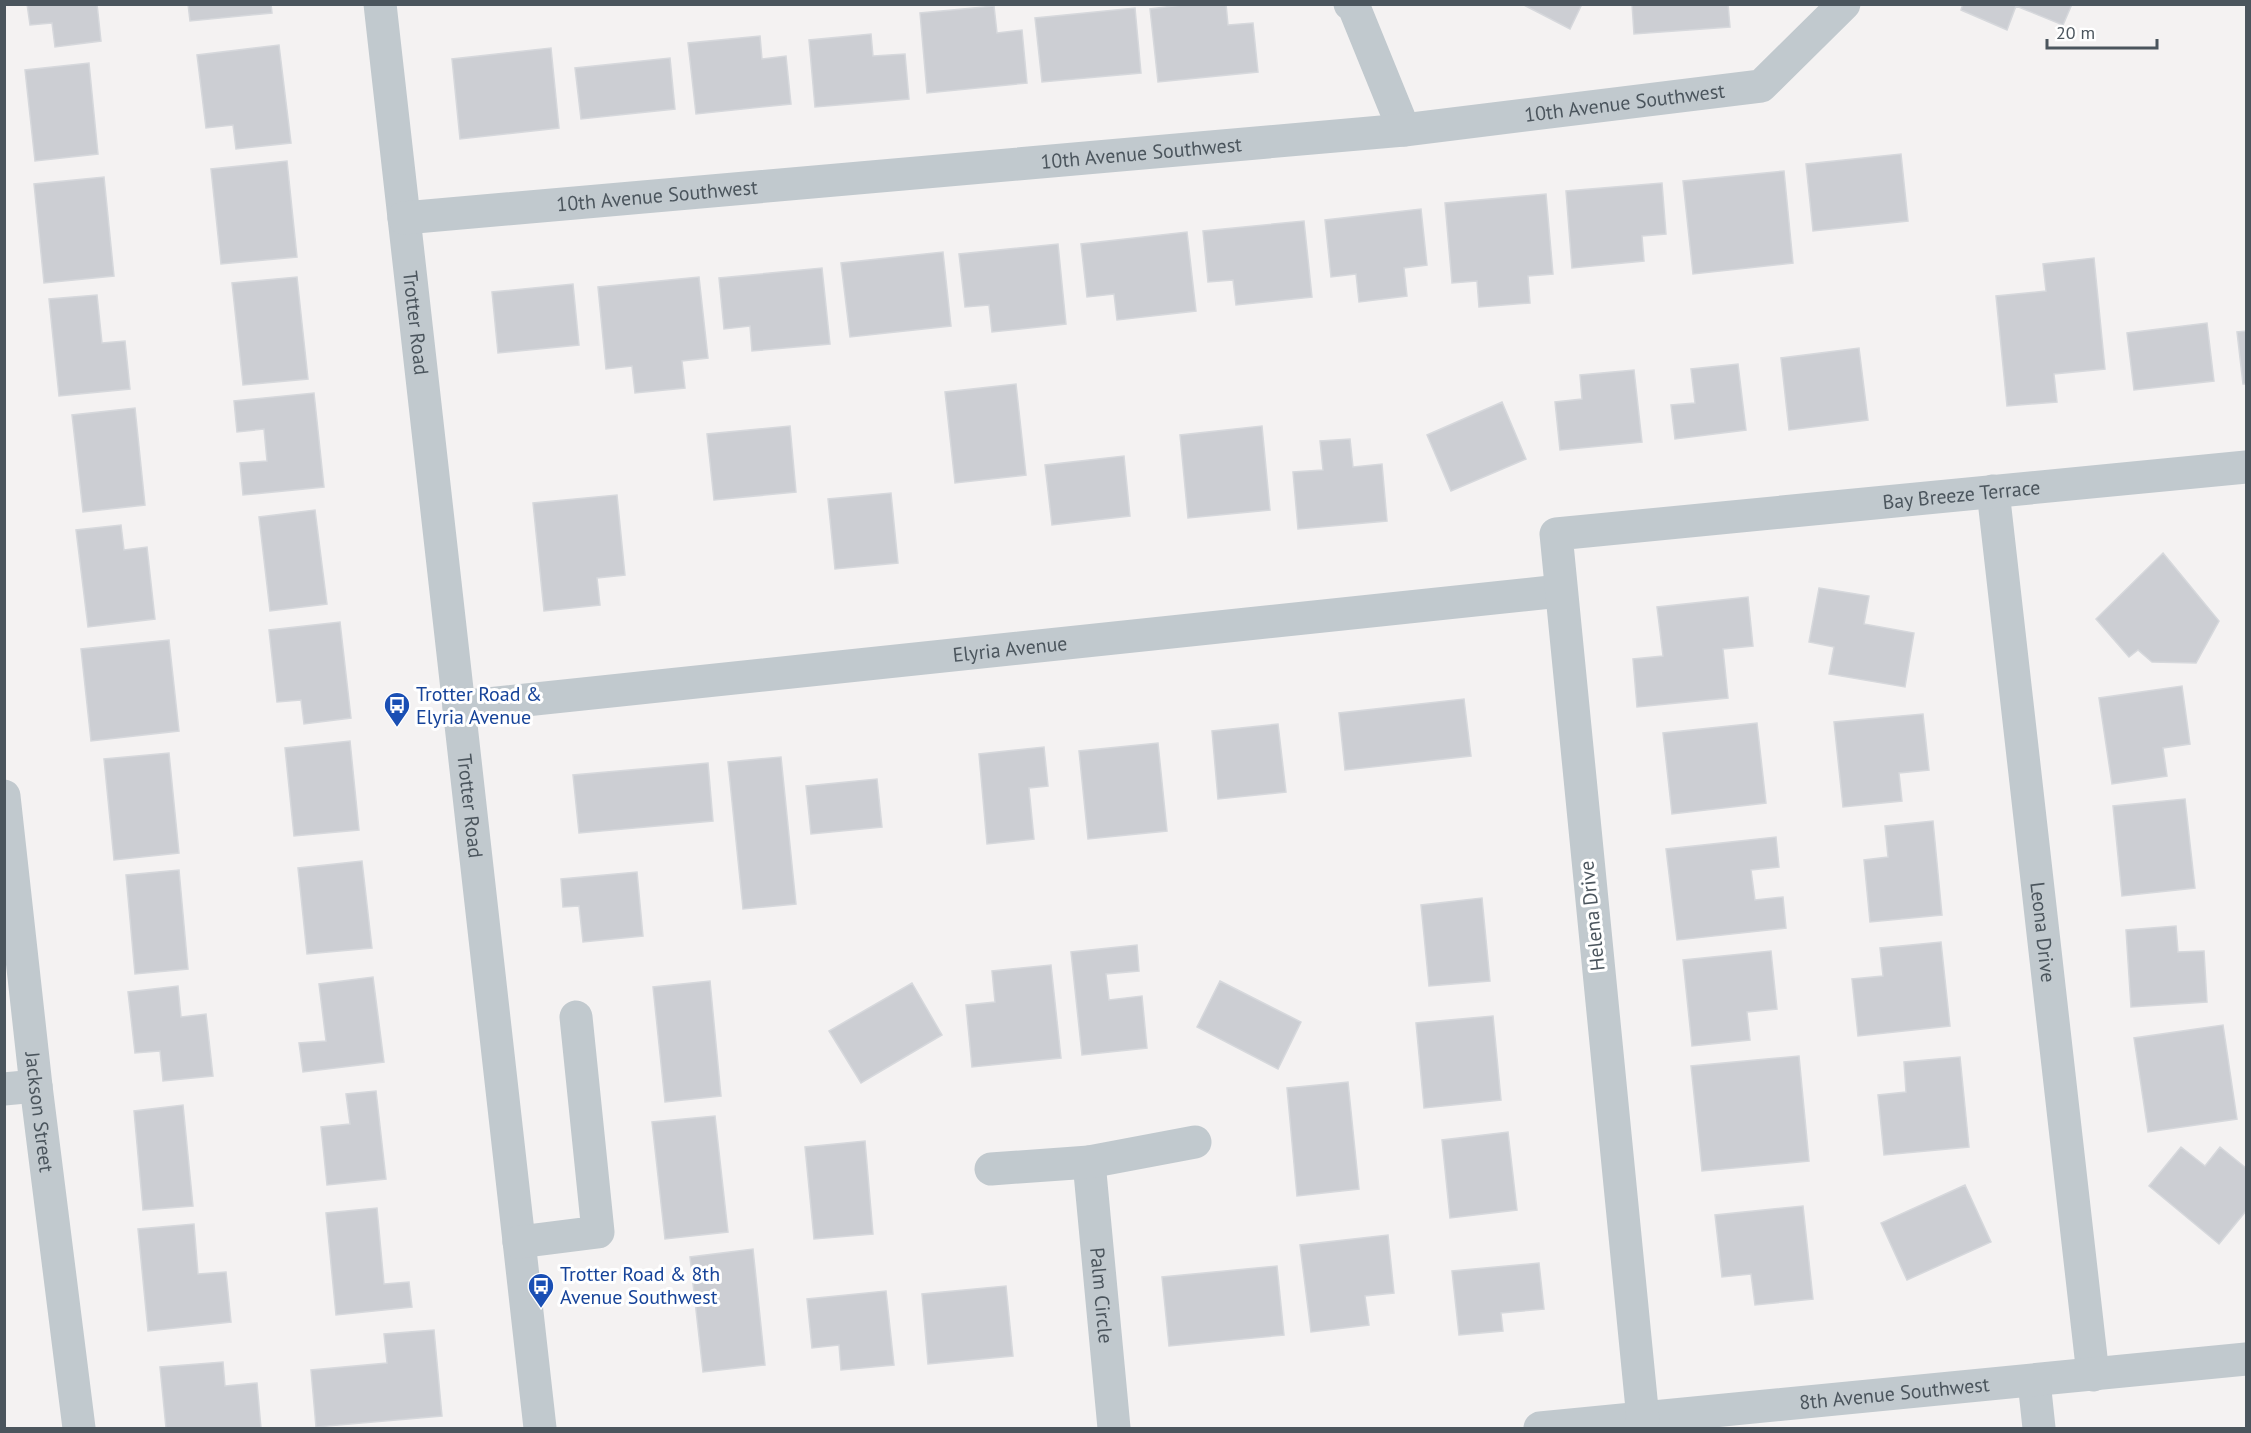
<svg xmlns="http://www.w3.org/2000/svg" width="2251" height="1433" font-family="'PT Sans',sans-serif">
  <rect width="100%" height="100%" fill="#f4f2f2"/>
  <!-- building -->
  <path fill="#ccced3" stroke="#d6d8dc" stroke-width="1.5" d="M27 4H97L101 41 55 47 52 23 30 25Z
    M188 4H271L272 13 190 21Z
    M1189 4H1226L1228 25 1253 23 1258 72 1158 82 1150 9Z
    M1522 4H1582L1570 29Z
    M1632 4H1728L1730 27 1634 34Z
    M1963 4H2072L2063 25 2016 6 2007 30 1961 10Z
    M994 6 997 33 1022 30 1027 83 927 93 920 13Z
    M1135 8 1141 73 1042 82 1035 18Z
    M871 34 873 56 905 54 909 99 815 107 809 40Z
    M760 36 762 59 786 56 791 104 696 114 688 43Z
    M279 45 291 143 236 149 233 125 206 128 197 55Z
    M551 48 559 128 460 139 452 59Z
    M670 58 675 109 581 119 575 68Z
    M89 63 98 154 35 161 25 70Z
    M1901 154 1908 221 1813 231 1806 164Z
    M287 161 297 257 221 264 211 169Z
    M1784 171 1793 263 1693 274 1683 181Z
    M104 177 114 276 44 283 34 184Z
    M1662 183 1666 234 1642 236 1644 261 1572 268 1566 191Z
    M1546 194 1553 274 1528 276 1530 303 1479 307 1477 281 1452 283 1445 203Z
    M1421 209 1427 265 1404 268 1407 296 1359 302 1356 274 1331 277 1325 220Z
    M1304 221 1312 297 1236 305 1233 280 1208 282 1203 231Z
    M1187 232 1196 311 1117 320 1114 294 1087 297 1081 244Z
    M1058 244 1066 324 992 332 989 305 965 307 959 254Z
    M943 252 951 326 850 337 841 263Z
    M2094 258 2105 369 2054 374 2057 402 2007 406 1996 296 2046 291 2043 264Z
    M822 268 830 344 752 351 750 326 724 329 719 278Z
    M297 277 308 379 243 385 232 283Z
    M699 277 708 358 682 361 685 388 635 393 632 366 606 369 598 287Z
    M573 284 579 345 498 353 492 292Z
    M97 295 102 343 125 341 130 389 59 396 49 299Z
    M2207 323 2214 381 2134 390 2127 333Z
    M2246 331V384H2243L2237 332Z
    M1859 348 1868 420 1789 430 1781 358Z
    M1738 364 1746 430 1675 439 1671 405 1695 403 1691 369Z
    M1634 370 1642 442 1560 450 1555 402 1582 399 1580 375Z
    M1016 384 1026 475 955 483 945 392Z
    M314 393 324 487 243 495 240 463 267 461 264 429 237 432 234 401Z
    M1502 402 1526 459 1451 491 1427 435Z
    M135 408 145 505 83 512 72 415Z
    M790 426 796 492 714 500 707 434Z
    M1262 426 1270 510 1188 518 1180 435Z
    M1350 439 1353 467 1382 464 1387 521 1298 529 1293 472 1323 470 1320 441Z
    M1124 456 1130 516 1052 525 1045 465Z
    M891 493 898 563 835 569 828 499Z
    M617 495 625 575 597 578 600 605 544 611 533 503Z
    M315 510 327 604 270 611 259 517Z
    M121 525 124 550 147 547 155 619 88 627 76 530Z
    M2163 553 2219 621 2196 663 2152 662 2138 650 2129 657 2096 619Z
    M1819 588 1869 596 1864 624 1914 633 1905 687 1829 674 1834 647 1809 642Z
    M1748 597 1753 646 1723 649 1728 698 1637 707 1633 659 1663 656 1657 607Z
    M340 622 351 718 304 724 301 700 277 702 269 630Z
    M169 640 179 731 91 741 81 649Z
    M2182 686 2190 744 2163 748 2167 776 2112 784 2099 698Z
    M1464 699 1471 756 1345 770 1339 713Z
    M1923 714 1929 770 1899 773 1902 801 1843 807 1834 722Z
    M1757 723 1766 803 1672 814 1663 733Z
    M1278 724 1286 792 1218 799 1212 731Z
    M350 741 359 830 294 836 285 748Z
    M1158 743 1167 831 1088 839 1079 751Z
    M1044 747 1048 786 1029 788 1034 839 987 844 979 754Z
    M169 753 179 853 114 860 104 759Z
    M781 757 796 904 743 909 728 762Z
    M708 763 713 821 579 833 573 775Z
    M877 779 882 827 811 834 806 786Z
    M2185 799 2195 888 2122 896 2113 806Z
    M1933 821 1942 915 1870 922 1864 860 1888 857 1885 826Z
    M1776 837 1779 867 1751 870 1755 900 1783 897 1786 928 1677 940 1666 849Z
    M362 861 372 948 307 954 298 868Z
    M179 870 188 969 135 974 126 875Z
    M637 872 643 936 583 942 579 906 563 907 561 879Z
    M1482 898 1490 981 1429 986 1421 905Z
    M2176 926 2178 952 2204 951 2207 1002 2131 1007 2126 930Z
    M1941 942 1950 1026 1858 1036 1852 979 1883 976 1880 948Z
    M1137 945 1139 971 1106 974 1109 1000 1142 996 1147 1048 1082 1055 1071 952Z
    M1771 951 1777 1009 1747 1012 1750 1040 1692 1046 1683 960Z
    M1051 965 1061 1058 972 1067 966 1005 995 1002 992 971Z
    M373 977 384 1062 303 1072 299 1043 326 1041 319 984Z
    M710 981 721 1096 665 1102 653 987Z
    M1220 981 1301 1022 1278 1069 1197 1027Z
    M912 983 942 1035 861 1083 829 1031Z
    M178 986 181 1017 206 1014 213 1076 163 1081 160 1051 135 1053 128 992Z
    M1493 1016 1501 1100 1424 1108 1416 1023Z
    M2223 1025 2237 1119 2148 1132 2134 1038Z
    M1799 1056 1809 1161 1702 1171 1691 1066Z
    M1960 1057 1969 1147 1884 1155 1878 1095 1906 1092 1904 1062Z
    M1348 1082 1359 1189 1297 1196 1287 1088Z
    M376 1091 386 1179 327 1185 321 1127 350 1124 346 1094Z
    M183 1105 193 1206 143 1210 134 1111Z
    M715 1116 728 1232 665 1239 652 1122Z
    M1508 1132 1517 1210 1450 1218 1442 1140Z
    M865 1141 873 1234 814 1239 805 1147Z
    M2181 1147 2205 1166 2220 1147 2246 1168V1211L2219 1244 2149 1186Z
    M1965 1185 1991 1242 1907 1280 1881 1223Z
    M1803 1206 1813 1299 1755 1305 1751 1274 1722 1277 1715 1215Z
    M377 1208 384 1284 409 1282 412 1307 336 1315 326 1213Z
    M194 1224 198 1274 226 1272 231 1322 148 1331 138 1229Z
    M1388 1235 1394 1293 1365 1296 1369 1325 1311 1332 1300 1245Z
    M753 1249 765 1365 703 1372 690 1257Z
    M1539 1263 1544 1309 1501 1313 1503 1331 1459 1335 1452 1271Z
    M1277 1266 1284 1335 1169 1346 1162 1277Z
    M1006 1286 1013 1356 928 1364 922 1294Z
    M886 1291 894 1365 841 1370 839 1345 812 1348 807 1299Z
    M434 1330 442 1416 316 1427 311 1370 387 1363 384 1334Z
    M223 1362 225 1386 257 1383 261 1428H166L160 1367Z"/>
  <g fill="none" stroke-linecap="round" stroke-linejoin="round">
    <!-- minor -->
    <g stroke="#c1c9ce" stroke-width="33">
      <path id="s1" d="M380 4 540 1428"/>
      <path d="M1350 4 1354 7 1404 130"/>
      <path id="s2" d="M404 218 1404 130 1761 86 1844 4"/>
      <path id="s3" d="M1993 491 2093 1375"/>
      <path id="s4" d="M459 707 1560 591"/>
      <path id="s5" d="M4 796 36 1086 79 1428"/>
      <path d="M4 1089 36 1086"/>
      <path id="s6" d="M1089 1162 1114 1428"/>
      <path d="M991 1169 1089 1162 1195 1142"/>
      <path d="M519 1242 598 1232 576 1017"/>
      <path d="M2034 1381 2039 1428"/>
      <path id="s7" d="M1540 1428 2246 1359"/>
      <path id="s8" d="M1640 1428 1643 1419 1556 534 2246 467"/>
    </g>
  </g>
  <!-- icons -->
  <defs>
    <g id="bus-pin" transform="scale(1.35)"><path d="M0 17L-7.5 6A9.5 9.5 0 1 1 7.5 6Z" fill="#1a4fb4" stroke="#fff"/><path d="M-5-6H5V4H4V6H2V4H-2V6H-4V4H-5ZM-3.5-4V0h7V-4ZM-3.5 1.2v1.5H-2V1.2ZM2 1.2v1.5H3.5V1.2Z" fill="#fff"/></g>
  </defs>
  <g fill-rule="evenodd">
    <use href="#bus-pin" x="397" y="705"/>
    <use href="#bus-pin" x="541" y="1286"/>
  </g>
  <g text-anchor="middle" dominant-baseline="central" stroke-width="6" stroke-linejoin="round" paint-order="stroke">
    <!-- street labels -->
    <g font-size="20" fill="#4b555d" stroke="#fff">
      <text stroke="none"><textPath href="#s2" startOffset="1226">10th Avenue Southwest</textPath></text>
      <text stroke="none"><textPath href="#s2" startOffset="740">10th Avenue Southwest</textPath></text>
      <text stroke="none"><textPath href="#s2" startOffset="254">10th Avenue Southwest</textPath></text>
      <text stroke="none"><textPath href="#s1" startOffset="321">Trotter Road</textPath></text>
      <text stroke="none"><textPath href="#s8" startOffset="1306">Bay Breeze Terrace</textPath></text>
      <text stroke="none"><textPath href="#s4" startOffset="554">Elyria Avenue</textPath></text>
      <text stroke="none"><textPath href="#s1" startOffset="807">Trotter Road</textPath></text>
      <text transform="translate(1592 916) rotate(-96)">Helena Drive</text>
      <text stroke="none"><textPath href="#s3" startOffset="444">Leona Drive</textPath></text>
      <text stroke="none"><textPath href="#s5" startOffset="318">Jackson Street</textPath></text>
      <text stroke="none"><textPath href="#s6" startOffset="134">Palm Circle</textPath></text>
      <text stroke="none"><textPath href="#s7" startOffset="356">8th Avenue Southwest</textPath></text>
    </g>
    <!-- transit labels -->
    <g font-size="20" fill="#164399" stroke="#fff" text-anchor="start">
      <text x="416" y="694">Trotter Road &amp;<tspan x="416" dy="23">Elyria Avenue</tspan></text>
      <text x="560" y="1274">Trotter Road &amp; 8th<tspan x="560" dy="23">Avenue Southwest</tspan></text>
    </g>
  </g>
  <!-- border -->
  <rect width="2251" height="1433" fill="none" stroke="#4b555d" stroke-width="12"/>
  <!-- scale -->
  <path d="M2047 39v9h110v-9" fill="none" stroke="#4b555d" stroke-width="3"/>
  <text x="2056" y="39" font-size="18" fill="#4b555d" stroke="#ffffff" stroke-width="4.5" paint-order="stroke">20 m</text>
</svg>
